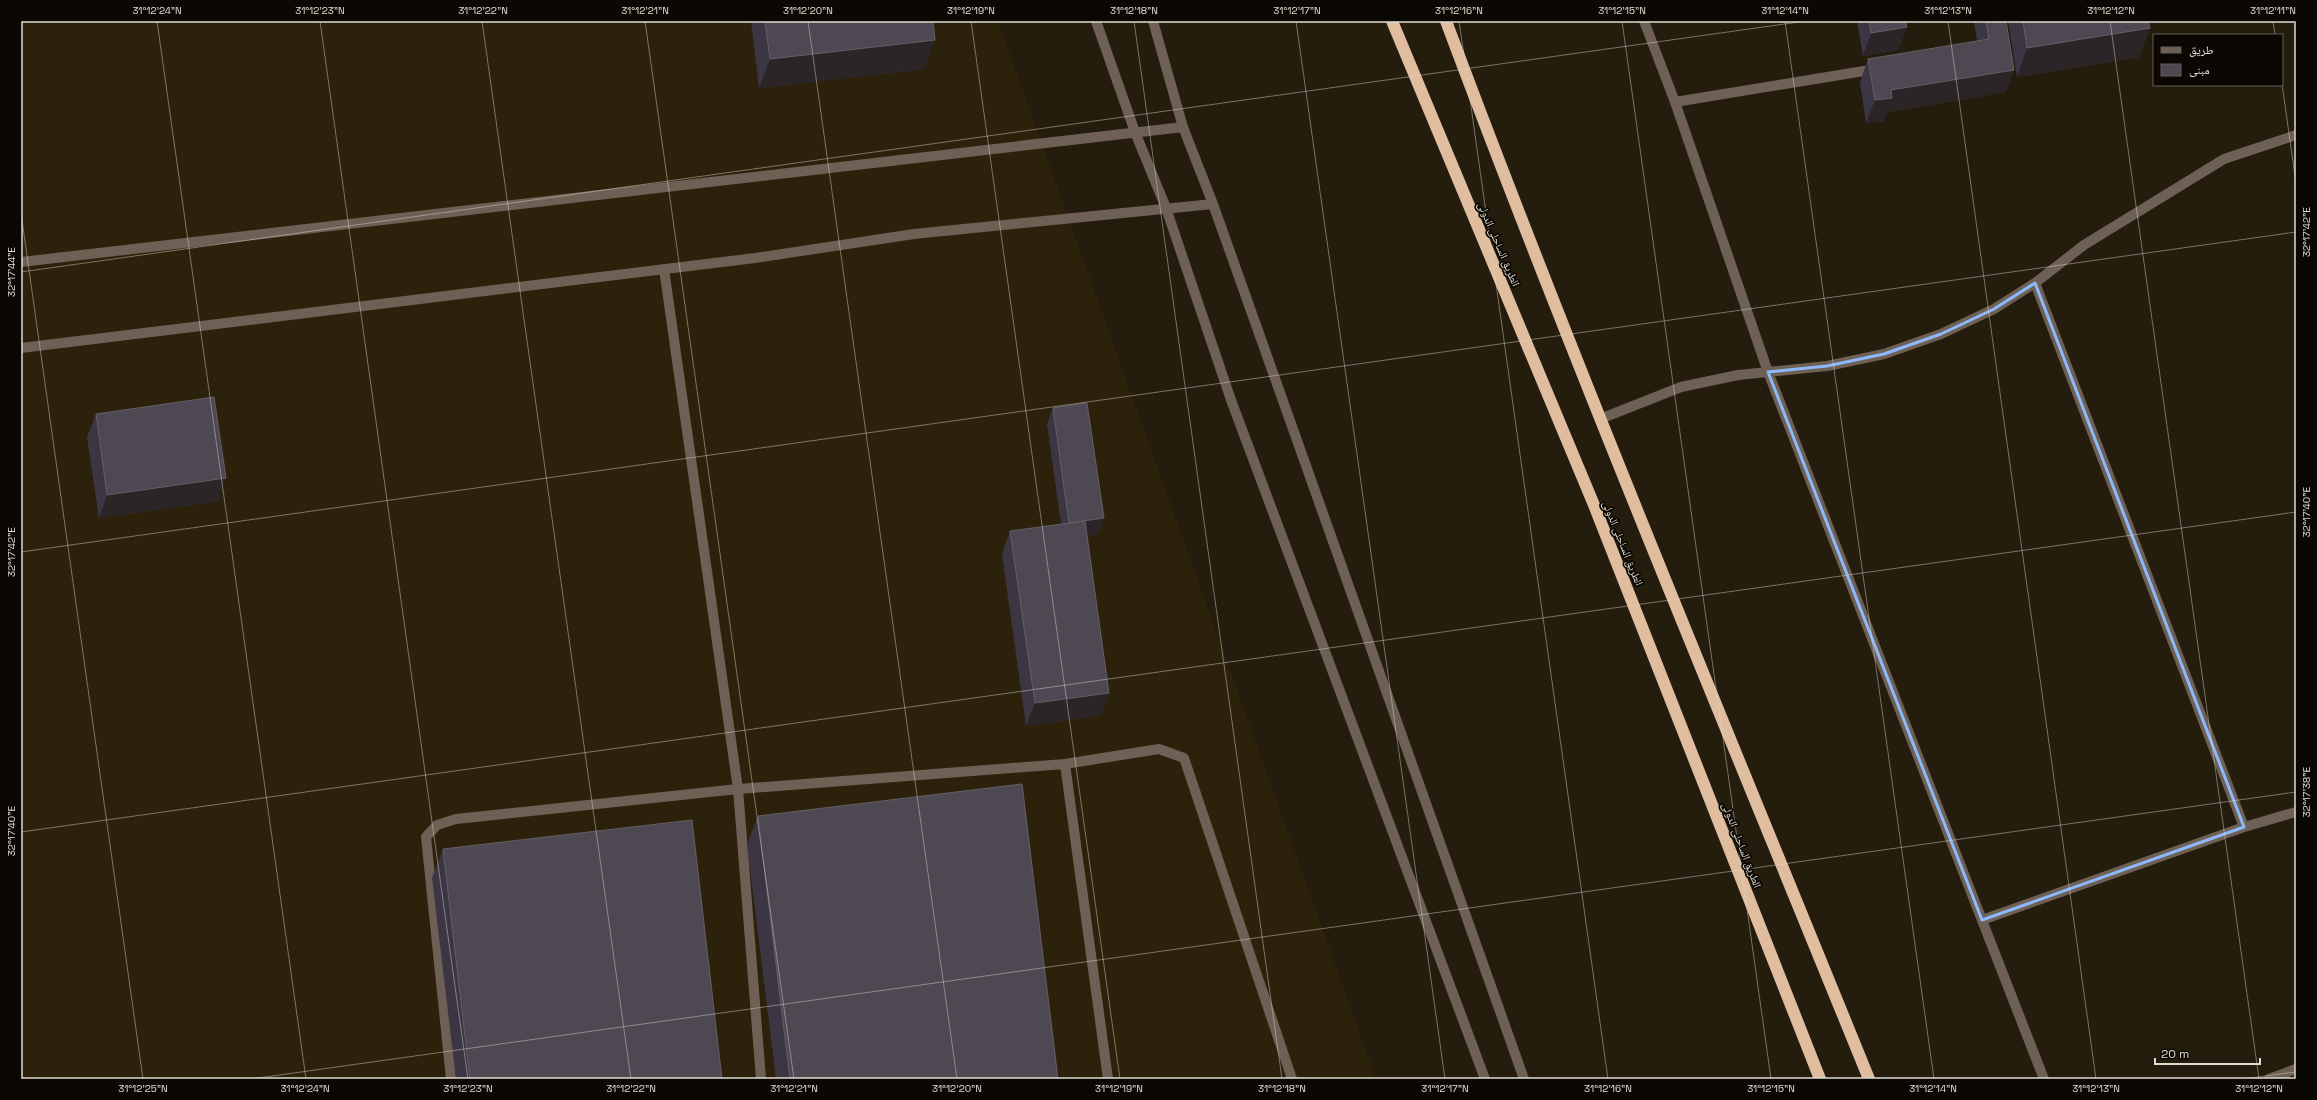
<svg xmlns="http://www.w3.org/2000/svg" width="2317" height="1100" font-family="'Space Grotesk','Noto Naskh Arabic',sans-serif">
  <rect width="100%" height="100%" fill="#241d0e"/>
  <!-- built -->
  <path fill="#2c220c" d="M21 21H998L1376 1079H21Z"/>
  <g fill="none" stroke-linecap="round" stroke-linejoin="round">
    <!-- lane -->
    <path stroke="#6e6054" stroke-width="10" d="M1675 102 1876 69
      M664 269 738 789 761 1079
      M1065 764 1108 1079
      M451 1079 426 837 437 825 456 819 738 789 1065 764 1159 749 1184 758 1292 1079"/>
    <!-- street -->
    <path stroke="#6e6054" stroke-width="10" d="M1096 21 1135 132 1166 208 1231 400 1485 1079
      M1153 21 1183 127 1213 204 1524 1079
      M1644 21 1675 102 1768 372 2044 1079
      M21 262 1183 127
      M2035 283 2244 827
      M21 348 755 258 914 234 1213 204
      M1600 419 1681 387 1738 375 1827 366 1884 354 1941 334 1994 309 2035 283 2084 245 2224 159 2296 135
      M1982 920 2244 827 2296 812
      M2269 1079 2296 1069"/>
    <!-- highway -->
    <path stroke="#dfbd9e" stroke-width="12" d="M1392 21 1594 505 1820 1079
      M1446 21C1579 377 1726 727 1869 1079"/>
  </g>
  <!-- wall -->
  <path fill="#3c3644" d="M751 21H933L925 69 759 88Z
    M1857 21H1906L1907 27 1898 50 1863 56Z
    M1974 21H2006L2014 70 2006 92 1887 112 1884 121 1866 123 1860 82 1868 59 1977 41Z
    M2008 21H2148L2150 28 2139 57 2017 77Z
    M1053 408 1104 518 1098 534 1087 535 1109 693 1101 715 1026 726 1002 554 1010 531 1061 524 1047 424Z
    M96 414 218 501 99 518 87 437Z
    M758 816 1058 1079H776L747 845Z
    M443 849 722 1079H456L432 878Z"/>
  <!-- shaded-wall -->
  <path fill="#2b2528" d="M1907 27 1898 50 1863 56 1871 33Z
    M2150 28 2139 57 2017 77 2027 48Z
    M935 40 925 69 759 88 770 59Z
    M2014 70 2006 92 1887 112 1884 121 1866 123 1875 100 1891 90Z
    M226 478 218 501 99 518 107 495Z
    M1104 518 1098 534 1063 539 1069 523Z
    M1109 693 1101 715 1026 726 1035 703Z"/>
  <!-- building -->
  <path fill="#4e4853" stroke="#655f67" d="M765 21H933L935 40 770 59Z
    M1869 21H1906L1907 27 1871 33Z
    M1986 21H2006L2014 70 1891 90 1892 98 1875 100 1868 59 1989 39Z
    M2023 21H2148L2150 28 2027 48Z
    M214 397 226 478 107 495 96 414Z
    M1087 403 1104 518 1069 523 1053 408Z
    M1085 521 1109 693 1035 703 1010 531Z
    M1022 784 1058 1079H790L758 816Z
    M692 820 722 1079H470L443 849Z"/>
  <!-- marked area -->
  <path fill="none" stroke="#8db9fc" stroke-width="3" stroke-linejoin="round" d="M2035 283 2244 827 1982 920 1768 372 1827 366 1884 354 1941 334 1994 309Z"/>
  <!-- ticks -->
  <path fill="none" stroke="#e0dcd2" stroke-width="1" stroke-opacity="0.45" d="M157 21 306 1079M320 21 468 1079M482 21 631 1079M645 21 794 1079M808 21 957 1079M971 21 1120 1079M1134 21 1282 1079M1296 21 1445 1079M1459 21 1608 1079M1622 21 1771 1079M1785 21 1934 1079M1948 21 2096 1079M2110 21 2259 1079M2273 21 2275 35M2282 84 2296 183M21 213 143 1079M21 272 1806 21M21 552 2296 232M21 832 2296 512M251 1079 2296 792M2243 1079 2296 1072"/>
  <g text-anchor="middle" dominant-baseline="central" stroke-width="3.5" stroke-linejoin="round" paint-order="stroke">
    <!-- street labels -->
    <g font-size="11" fill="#e0dcd2" stroke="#0b0803">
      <text transform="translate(1499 244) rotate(67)">الطريق الساحلى الدولى</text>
      <text transform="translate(1623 543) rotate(68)">الطريق الساحلى الدولى</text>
      <text transform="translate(1742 845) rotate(69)">الطريق الساحلى الدولى</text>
    </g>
  </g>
  <!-- border -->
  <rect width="2317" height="1100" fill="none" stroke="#0b0803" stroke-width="44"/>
  <!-- legend -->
  <rect x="2153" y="34" width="130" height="52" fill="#0b0803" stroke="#605d56"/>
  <rect x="2161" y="47" width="20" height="6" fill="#6e6054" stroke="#605d56"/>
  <text x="2189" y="54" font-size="12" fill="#e0dcd2">طريق</text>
  <rect x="2161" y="64" width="20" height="12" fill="#4e4853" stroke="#605d56"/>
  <text x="2189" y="74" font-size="12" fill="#e0dcd2">مبنى</text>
  <!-- scale -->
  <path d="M2155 1058v6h105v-6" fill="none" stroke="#e0dcd2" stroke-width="2"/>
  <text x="2161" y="1058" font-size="12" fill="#e0dcd2" stroke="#0b0803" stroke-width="3" paint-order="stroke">20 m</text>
  <rect x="22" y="22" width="2273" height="1056" fill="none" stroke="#e0dcd2" stroke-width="1.5"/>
  <g font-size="10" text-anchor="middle" fill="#e0dcd2">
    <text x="157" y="14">31°12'24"N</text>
    <text x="320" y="14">31°12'23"N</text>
    <text x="483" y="14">31°12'22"N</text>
    <text x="645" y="14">31°12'21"N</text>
    <text x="808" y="14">31°12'20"N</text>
    <text x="971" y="14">31°12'19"N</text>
    <text x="1134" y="14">31°12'18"N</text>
    <text x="1297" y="14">31°12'17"N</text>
    <text x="1459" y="14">31°12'16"N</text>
    <text x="1622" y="14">31°12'15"N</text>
    <text x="1785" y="14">31°12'14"N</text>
    <text x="1948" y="14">31°12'13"N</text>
    <text x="2111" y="14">31°12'12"N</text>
    <text x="2273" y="14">31°12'11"N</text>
    <text transform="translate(2306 232) rotate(-90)" y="4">32°17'42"E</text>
    <text transform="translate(11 272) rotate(-90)" y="4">32°17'44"E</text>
    <text transform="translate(2306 512) rotate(-90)" y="4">32°17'40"E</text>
    <text transform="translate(11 552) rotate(-90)" y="4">32°17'42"E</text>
    <text transform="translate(2306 792) rotate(-90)" y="4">32°17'38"E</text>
    <text transform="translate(11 831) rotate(-90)" y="4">32°17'40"E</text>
    <text x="143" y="1092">31°12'25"N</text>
    <text x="305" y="1092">31°12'24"N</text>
    <text x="468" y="1092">31°12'23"N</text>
    <text x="631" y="1092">31°12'22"N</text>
    <text x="794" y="1092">31°12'21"N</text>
    <text x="957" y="1092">31°12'20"N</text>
    <text x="1119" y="1092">31°12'19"N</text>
    <text x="1282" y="1092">31°12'18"N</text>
    <text x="1445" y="1092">31°12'17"N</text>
    <text x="1608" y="1092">31°12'16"N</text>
    <text x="1771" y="1092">31°12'15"N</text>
    <text x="1933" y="1092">31°12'14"N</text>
    <text x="2096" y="1092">31°12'13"N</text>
    <text x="2259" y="1092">31°12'12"N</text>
  </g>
</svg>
